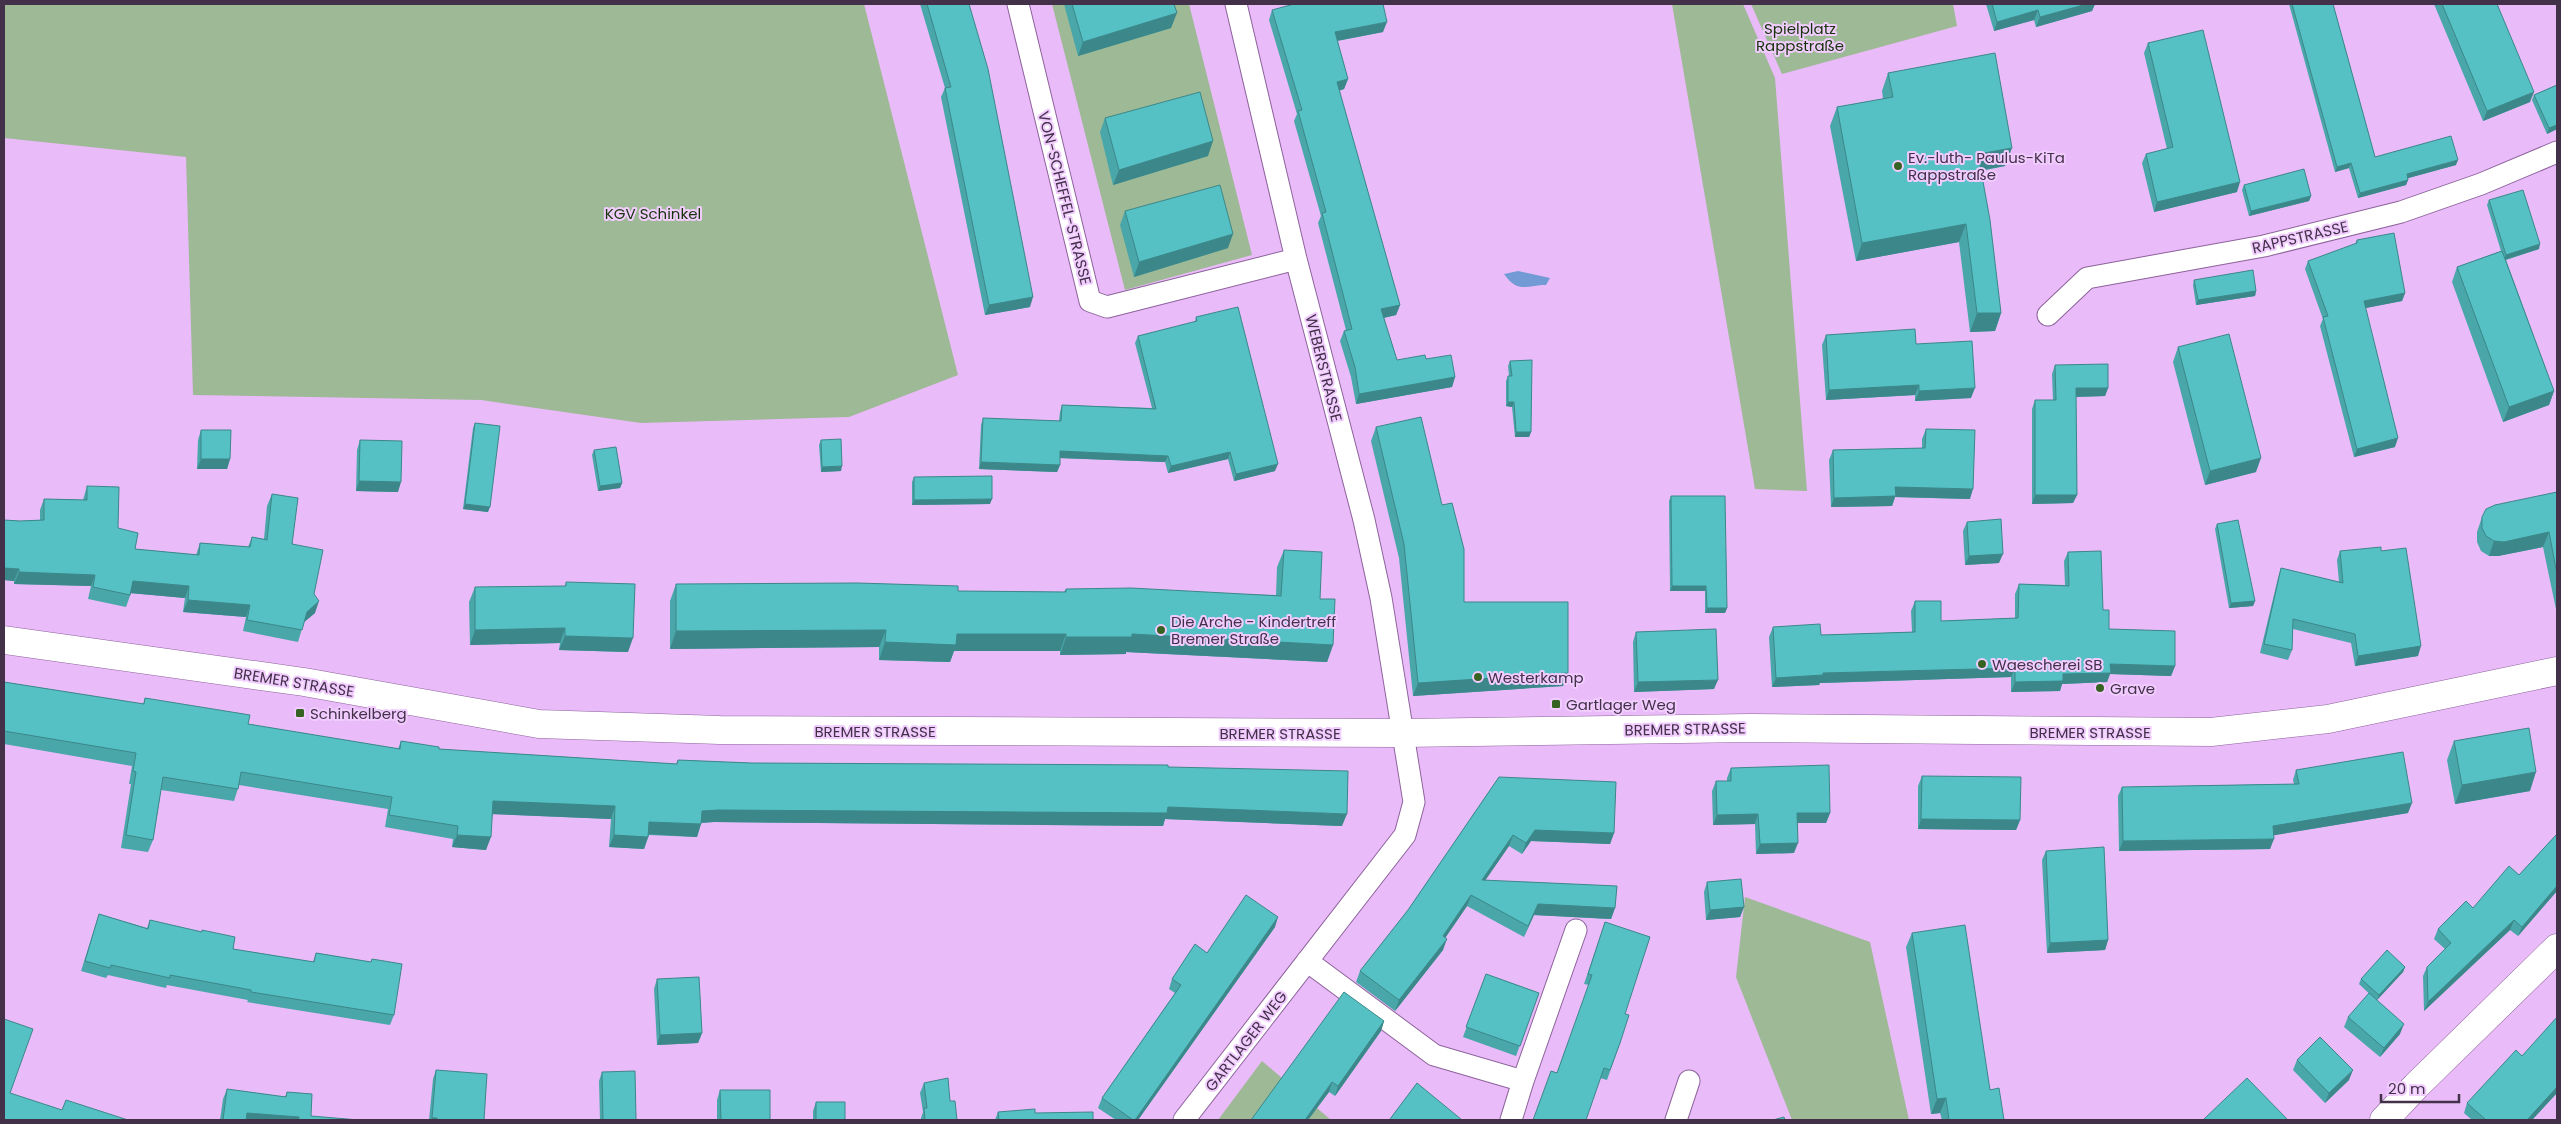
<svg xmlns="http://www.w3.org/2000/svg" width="2561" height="1124" font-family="Poppins,sans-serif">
  <rect width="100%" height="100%" fill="#e9bbf9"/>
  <!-- green -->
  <path fill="#9eb995" d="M4 4H864L958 375 849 417 641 423 481 400 193 395 186 157 4 138Z
    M1052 4H1189L1252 255 1125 290Z
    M1672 4H1743L1775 78 1807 491 1755 489Z
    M1751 4H1953L1957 26 1782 74Z
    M1745 897 1870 942 1909 1120H1792L1736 977Z
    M1262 1061 1331 1120H1218Z"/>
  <!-- water -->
  <path fill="#729bd5" d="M1518 271 1550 278 1546 285C1527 285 1518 294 1504 274Z"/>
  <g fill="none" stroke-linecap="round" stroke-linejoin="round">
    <!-- street casing -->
    <g stroke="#8d639b" stroke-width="23">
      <path id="street" d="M1018 4 1090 301 1107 307 1296 259
        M2048 315 2087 278 2264 246 2401 212 2481 184 2557 152
        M1307 961 1434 1055 1523 1081 1576 930
        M1184 1120 1405 835 1414 802 1381 598 1364 520 1296 259 1236 4
        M1511 1120 1523 1081
        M1676 1120 1689 1081"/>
    </g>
    <!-- secondary casing -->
    <g stroke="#8d639b" stroke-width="29">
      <path id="secondary" d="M4 640 304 682 539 724 720 730 1403 733 1751 728 2211 732 2328 719 2557 671
        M2384 1120 2416 1086 2557 948"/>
    </g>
    <!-- street -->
    <use href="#street" stroke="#fff" stroke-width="21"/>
    <!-- secondary -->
    <use href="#secondary" stroke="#fff" stroke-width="28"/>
  </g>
  <!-- wall -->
  <path fill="#49a6a9" d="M920 4H969L1030 307 985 315 941 97 945 88Z
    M1064 4H1174L1171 28 1078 56Z
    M1986 4H2095L2092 11 2036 27 2034 20 1994 31Z
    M2289 4H2333L2375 157 2456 165 2408 178V180L2406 185 2358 198 2349 168 2335 172Z
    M2434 4H2497L2530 102 2483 121Z
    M1272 10 1383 32 1337 41 1348 79 1344 89 1339 91 1400 305 1396 315 1384 318 1397 360 1426 359 1455 377 1452 387 1356 404 1351 377 1340 341 1344 331 1346 330 1318 223 1321 216 1294 121 1297 114 1269 20Z
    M2148 43 2237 192 2154 212 2142 163 2146 154 2167 149 2144 53Z
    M1888 73 2005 166 1981 171 2001 313 1995 331 1970 332 1959 242 1856 261 1830 126 1837 107 1883 99 1882 91Z
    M2557 85V129L2547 134 2532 100 2534 95Z
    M1105 118 1208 156 1113 185 1100 132Z
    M2244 185 2311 196 2309 201 2249 216 2242 190Z
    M2489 200 2539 249 2506 260 2554 391 2549 405 2503 422 2452 282 2457 267 2501 251 2487 205Z
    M1125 211 1228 248 1134 277 1120 225Z
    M2357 240 2405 293 2402 301 2365 308 2395 447 2354 457 2320 326 2323 319 2305 269 2308 261 2355 244Z
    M2194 280 2256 291 2255 296 2196 305 2193 285Z
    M1196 317 1275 471 1234 481 1228 459 1168 473 1165 462 1060 458V465L1057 472 979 469 981 425 983 418 1059 421 1060 412 1062 405 1152 408 1135 343 1138 336 1195 322Z
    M1826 335 1916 344 1971 398 1915 401V395L1826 400 1822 345Z
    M2178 347 2256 472 2205 485 2173 362Z
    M1510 361 1531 432 1529 437H1515L1512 407 1506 406V381L1508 376H1509L1508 366Z
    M2055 365 2108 388 2105 396 2076 397 2077 495 2073 503 2032 504V409L2035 400H2053L2052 374Z
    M475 423 488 512 463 509 473 428Z
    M1376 427 1464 602 1568 673 1563 686 1413 696 1399 558 1371 441Z
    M1926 429 1970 499 1895 497 1892 506 1831 507 1829 460 1833 450 1922 448V439Z
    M201 430 230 459 227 469H197L198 440Z
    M360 440 398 492 356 491 357 450Z
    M821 440 841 471 821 472 819 445Z
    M594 450 622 483 620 488 598 491 592 455Z
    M914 477 990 504 912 505V482Z
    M87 486 118 528 135 549 196 555 200 543 248 547 252 537 264 539 267 506 272 494 314 594 315 613 304 622 298 642 243 631 246 617 183 612 185 598 131 593 126 607 88 599 91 586 14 584V581L4 580V520L20 521 40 520V510L44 499 83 500Z
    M2557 492V614L2543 547 2498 556H2489L2481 551 2477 542V532L2482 517Z
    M1671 496 1727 608 1725 613H1705V591H1670L1669 501Z
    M1967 522 1999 563 1965 565 1963 531Z
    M2217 524 2255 601 2253 606 2229 608 2215 529Z
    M1284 550 1320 599 1333 645 1327 662 1126 652V654L1060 655V651H954L950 662 879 660V647L670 649V601L676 584 958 591 1064 592 1066 589 1276 595 1277 567Z
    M2340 551H2381L2418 656 2355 666 2351 643 2293 629 2292 650 2288 660 2260 653 2278 578 2281 568 2339 582 2337 560Z
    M2068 552 2103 610 2109 629 2175 666 2171 676 2110 674 2107 682 2062 684 2060 691 2011 692V677L1820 683 1819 685 1772 687 1769 637 1773 627 1821 635 1912 632 1911 611 1915 601 1941 621 2015 618V594L2019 584 2065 585 2064 561Z
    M566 582 628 652 559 650 560 643 470 645 469 602 475 587 565 586Z
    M1636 632 1714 689 1634 692 1633 642Z
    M4 682 143 704 145 698 248 724 398 749 401 741 439 749 676 764 678 760 751 763 1168 767 1342 826 1165 819 1163 826 714 822 701 823 697 837 649 835 644 849 609 847 611 819 493 814 486 850 452 847 453 839 385 827 388 809 239 785 234 801 161 790 153 840 148 852 121 848 131 784H129L132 766 4 744Z
    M2454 741 2530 791 2455 804 2447 760Z
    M1731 768 1830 813 1826 823H1797L1794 853 1756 854 1755 824 1713 825 1712 791 1716 781H1727V778Z
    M2296 770 2408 813 2273 835 2270 849 2119 851 2118 796 2122 787 2294 784 2293 780Z
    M1922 776 2020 820 2016 830 1918 829V786Z
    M1499 777 1614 833 1610 844 1531 841 1522 854 1509 846 1485 880 1615 908 1611 919 1534 915 1524 937 1467 906 1445 938 1443 950 1395 1011 1356 982 1360 971 1408 910Z
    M2557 834V891L2518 936 2510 930 2424 1011 2423 976 2427 967 2445 949 2434 939 2438 929 2473 908 2519 875Z
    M2046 851 2108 940 2105 950 2047 953 2042 860Z
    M1707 882 1744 907 1740 917 1706 920 1704 892Z
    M99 914 147 928 150 920 233 949 313 962 316 953 371 962 372 959 394 1015 390 1025 247 1002 248 1000 167 985 166 988 108 975 106 978 81 971Z
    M1605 922 1625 1014 1620 1043 1607 1080 1600 1078 1557 1073 1589 985 1584 984Z
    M1275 927 1138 1120H1116L1098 1108 1102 1098 1175 993 1169 989 1172 979 1207 953Z
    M1912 933 1990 1090 2004 1120H1942L1940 1113 1931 1114 1906 947Z
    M2405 967 2403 972 2377 1000 2400 1034 2380 1057 2344 1027 2348 1017 2376 1000 2359 984 2361 979Z
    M1486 974 1539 993 1516 1056 1463 1037Z
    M657 979 702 1033 698 1043 657 1045 654 989Z
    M1384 1021 1381 1031 1335 1096 1329 1092 1308 1120H1251Z
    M2297 1060 2349 1080 2325 1103 2293 1070Z
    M436 1070 484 1120H429L433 1079Z
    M602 1072 636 1120H600L599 1081Z
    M924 1083 950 1101 957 1120H921V1118L923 1112 920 1093Z
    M227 1089 285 1097 287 1092 311 1116 359 1120H220L223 1099Z
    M720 1090 770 1120H717V1100Z
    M2557 1093 2532 1120H2472L2464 1113 2467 1103Z
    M816 1102 845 1120H813V1111Z
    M998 1112 1035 1113 1093 1120H995Z"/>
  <!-- shaded-wall -->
  <path fill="#3c8789" d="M2087 4H2095L2092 11 2036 27 2040 17Z
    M2038 10 2034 20 1994 31 1997 22Z
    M1177 13 1171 28 1078 56 1083 42Z
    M1387 22 1383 32 1331 42 1335 32Z
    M1348 79 1344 89 1334 92 1337 82Z
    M2534 92 2530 102 2483 121 2487 111Z
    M2557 125V129L2547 134 2549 128Z
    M1213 141 1208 156 1113 185 1119 170Z
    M2012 148 2005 166 1971 172 1978 154Z
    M2458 160 2456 165 2405 179 2407 174Z
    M2351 163 2349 168 2335 172 2337 167Z
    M2408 180 2406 185 2358 198 2360 193Z
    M2240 182 2237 192 2154 212 2157 202Z
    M2311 196 2309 201 2249 216 2251 211Z
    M1966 224 1959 242 1856 261 1862 243Z
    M1233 234 1228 248 1134 277 1139 262Z
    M2540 244 2539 249 2504 260 2506 255Z
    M2256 291 2255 296 2196 305 2198 300Z
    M2405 293 2402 301 2361 309 2364 301Z
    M1033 297 1030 307 985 315 989 305Z
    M1400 305 1396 315 1378 319 1381 309Z
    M1977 313H2001L1995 331 1970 332Z
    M1455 377 1452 387 1356 404 1359 394Z
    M1919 385 1915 395 1826 400 1829 390Z
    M1975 388 1971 398 1915 401 1919 391Z
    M2076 388H2108L2105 396 2073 397Z
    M2554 391 2549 405 2503 422 2509 407Z
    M1508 402H1514L1512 407 1506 406Z
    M1516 432H1531L1529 437H1515Z
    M2398 438 2395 447 2354 457 2357 449Z
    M1060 451 1168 456 1165 462 1058 458Z
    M1230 452 1228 459 1168 473 1171 466Z
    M2261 458 2256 472 2205 485 2210 471Z
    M201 459H230L227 469H197Z
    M981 462 1060 465 1057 472 979 469Z
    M1278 464 1275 471 1234 481 1236 474Z
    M842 466 841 471 821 472 822 467Z
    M359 481 401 482 398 492 356 491Z
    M622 483 620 488 598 491 600 486Z
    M1895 487 1973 489 1970 499 1895 497 1892 506 1831 507 1834 498Z
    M2035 495H2077L2073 503 2032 504Z
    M992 499 990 504 912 505 914 500Z
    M465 504 490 507 488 512 463 509Z
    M2549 532 2543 547 2498 556H2489L2494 541Z
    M2003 554 1999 563 1965 565 1969 556Z
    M4 568 19 569 14 581 4 580Z
    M19 572 95 575 91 586 14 584Z
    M133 581 189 586 185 598 129 593Z
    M1672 586H1706L1705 591H1670Z
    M188 600 250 605 246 617 183 612Z
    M319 601 315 613 303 623 307 612Z
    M2255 601 2253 606 2229 608 2231 603Z
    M1707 608H1727L1725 613H1705Z
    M565 628 560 643 470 645 475 630Z
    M886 630 879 647 670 649 676 631Z
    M957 634H1066L1060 651H954L950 662 879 660 885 642Z
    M1132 634 1333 645 1327 662 1126 652V654L1060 655 1066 637Z
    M565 636 633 638 628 652 559 650Z
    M2421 646 2418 656 2355 666 2358 656Z
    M2110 664 2175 666 2171 676 2110 674 2107 682 2062 684 2060 691 2011 692 2015 682 2063 674Z
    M2015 668 2011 677 1820 683 1819 685 1772 687 1776 678 1823 673Z
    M1568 673 1563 686 1413 696 1418 683Z
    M1718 680 1714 689 1634 692 1638 682Z
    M2536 772 2530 791 2455 804 2462 785Z
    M493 801 615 806 611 819 489 814Z
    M2412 803 2408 813 2270 836 2273 826Z
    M1168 807 1347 814 1342 826 1165 819 1163 826 714 822 697 823 702 811 718 810Z
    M1797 813H1830L1826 823H1793Z
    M1758 814 1755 824 1713 825 1717 815Z
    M1921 819 2020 820 2016 830 1918 829Z
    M649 822 701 824 697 837 645 834Z
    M1535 830 1614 833 1610 844 1531 841 1522 854 1526 843Z
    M457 835 491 837 486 850 452 847Z
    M614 835 648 837 644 849 609 847Z
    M1513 835 1509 846 1478 891 1482 880Z
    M2274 839 2270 849 2119 851 2123 841Z
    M1798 843 1794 853 1756 854 1760 844Z
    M2557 886V891L2518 936 2522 927Z
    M1471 895 1467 906 1439 947 1443 936Z
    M1538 904 1615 908 1611 919 1534 915 1524 937Z
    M1744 907 1740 917 1706 920 1710 910Z
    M1278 917 1275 927 1138 1120H1135Z
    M2514 920 2510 930 2424 1011 2428 1002Z
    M1447 939 1443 950 1395 1011 1399 1000Z
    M2108 940 2105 950 2047 953 2050 943Z
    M2405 967 2403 972 2377 1000 2379 995Z
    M1384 1021 1381 1031 1335 1096 1338 1086Z
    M2404 1024 2400 1034 2380 1057 2384 1048Z
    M702 1033 698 1043 657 1045 660 1035Z
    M2353 1070 2349 1080 2325 1103 2329 1093Z
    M1332 1082 1329 1092 1308 1120H1305Z
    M2557 1087V1093L2532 1120H2527Z
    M1946 1098 1940 1113 1931 1114 1937 1099Z
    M247 1113 299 1117 298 1120H245Z
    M432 1118H437V1120H431Z"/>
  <!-- building -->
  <path fill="#55c1c4" stroke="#3c8789" d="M927 4H969L988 69 1033 297 989 305 945 88 951 87Z
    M1072 4H1174L1177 13 1083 42Z
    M1294 4H1383L1387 22 1335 32 1348 79 1337 82 1400 305 1381 309 1397 360 1425 355 1426 359 1451 355 1455 377 1359 394 1355 367 1344 331 1352 329 1322 213 1326 212 1298 111 1302 110 1272 10Z
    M1992 4H2087L2040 17 2038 10 1997 22Z
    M2292 4H2333L2375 157 2451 136 2458 160 2407 174 2408 180 2360 193 2351 163 2337 167Z
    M2442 4H2497L2534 92 2487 111Z
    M2203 30 2240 182 2157 202 2146 154 2173 147 2148 43Z
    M1995 53 2012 148 1978 154 1990 220 2001 313H1977L1966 224 1862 243 1837 107 1893 97 1888 73Z
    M2557 85V125L2549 128 2534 95Z
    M1200 92 1213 141 1119 170 1105 118Z
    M2304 169 2311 196 2251 211 2244 185Z
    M1220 185 1233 234 1139 262 1125 211Z
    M2523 190 2540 244 2506 255 2489 200Z
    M2394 233 2405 293 2364 301 2398 438 2357 449 2323 317 2328 316 2308 261 2357 243V240Z
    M2502 251 2554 391 2509 407 2457 267Z
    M2253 270 2256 291 2198 300 2194 280Z
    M1238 307 1278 464 1236 474 1230 452 1171 466 1168 456 1060 451V465L981 462 983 418 1061 421 1062 405 1156 409 1138 336 1197 321 1196 317Z
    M1915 329 1916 344 1972 341 1975 388 1919 391V385L1829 390 1826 335Z
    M2229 334 2261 458 2210 471 2178 347Z
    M1532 360 1531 432H1516L1514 402H1508V376H1512L1510 361Z
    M2108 364V388H2076L2077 495H2035V400H2056L2055 365Z
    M1421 417 1442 505 1452 503 1464 549V602H1568V673L1418 683 1404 544 1376 427Z
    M475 423 500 426 490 507 465 504Z
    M1926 429 1975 430 1973 489 1895 487 1896 496 1834 498 1833 450 1925 448Z
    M201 430H231L230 459H201Z
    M841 439 842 466 822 467 821 440Z
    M360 440 402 441 401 482 359 481Z
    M616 447 622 483 600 486 594 450Z
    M992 476V499L914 500V477Z
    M87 486 119 487 118 528 138 533 135 549 199 555 200 543 250 547 252 537 267 540 272 494 298 498 292 544 323 550 314 594 319 601 307 612 302 630 247 620 250 605 188 600 189 586 133 581 130 595 93 587 95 575 19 572V569L4 568V520L20 521 44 520V499L87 500Z
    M2557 492V574L2549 532 2504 542 2494 541 2486 536 2482 528V517L2486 509 2495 505Z
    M1671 496H1725L1727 608H1707L1706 586H1672Z
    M2001 519 2003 554 1969 556 1967 522Z
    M2238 520 2255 601 2231 603 2217 524Z
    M2381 547V551L2406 548 2421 646 2358 656 2355 634 2293 619 2292 650 2264 644 2281 568 2343 583 2340 551Z
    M1284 550 1322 552 1320 599H1335L1333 645 1132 634V637H1066V634H957L956 645 885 642 886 630 676 631V584L857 583 958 586V591L1066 592V589L1131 588 1281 596Z
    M2101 551 2103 610H2109V629L2175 631V666L2110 664 2111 673 2063 674V681L2015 682V668L1823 673V675L1776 678 1773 627 1820 624 1821 635 1915 632V601H1941V621L2018 618 2019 584 2069 586 2068 552Z
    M566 582 635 584 633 638 565 636V628L475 630V587L566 586Z
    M1716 629 1718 680 1638 682 1636 632Z
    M4 682 144 704 145 698 250 715 248 724 400 749 401 741 439 747V749L677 764 678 760 751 763 1168 765V767L1348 771 1347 814 1168 807 1167 813 718 810 702 811 701 824 649 822 648 837 614 835 615 806 493 801 491 837 457 835 458 826 389 815 392 797 241 772 238 789 163 777 153 840 126 835 136 772 133 771 136 753 4 731Z
    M2529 728 2536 772 2462 785 2454 741Z
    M2403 752 2412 803 2273 826 2274 839 2123 841 2122 787 2299 784 2296 770Z
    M1829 765 1830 813H1797L1798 843 1760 844 1758 814 1717 815 1716 781H1731V768Z
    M1922 776 2021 777 2020 820 1921 819Z
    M1499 777 1616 782 1614 833 1535 830 1526 843 1513 835 1482 880 1617 886 1615 908 1538 904 1528 926 1471 895 1443 936 1447 939 1399 1000 1360 971 1408 910Z
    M2557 834V886L2522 927 2514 920 2428 1002 2427 967 2451 943 2438 929 2466 901 2473 908 2509 866 2519 875Z
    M2104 847 2108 940 2050 943 2046 851Z
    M1741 879 1744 907 1710 910 1707 882Z
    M1246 895 1278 917 1135 1120H1133L1102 1098 1181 985 1172 979 1195 944 1207 953Z
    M99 914 148 929 150 920 202 932V930L235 937 233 949 314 962 316 953 371 962 372 959 402 964 394 1015 251 992V990L170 975V978L111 965 110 968 85 961Z
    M1605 922 1650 937 1625 1014 1629 1015 1620 1043 1610 1070 1604 1068 1586 1120H1533L1551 1071 1557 1073 1592 975 1588 974Z
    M1965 925 1990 1090 1999 1088 2004 1120H1949L1946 1098 1937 1099 1912 933Z
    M2387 950 2405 967 2379 995 2361 979Z
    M1486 974 1539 993 1520 1046 1466 1027Z
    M699 977 702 1033 660 1035 657 979Z
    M1344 992 1384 1021 1338 1086 1332 1082 1305 1120H1251Z
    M2369 993 2404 1024 2384 1048 2348 1017Z
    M2557 1017V1087L2527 1120H2486L2467 1103 2516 1050 2522 1056Z
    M4 1019 33 1029 10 1093 62 1110 66 1100 128 1120H4Z
    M2320 1037 2353 1070 2329 1093 2297 1060Z
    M436 1070 487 1074 484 1120H437V1118H432Z
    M635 1071 636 1120H603L602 1072Z
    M948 1078 950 1101H955L957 1120H925L924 1108H927L924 1083Z
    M2247 1078 2288 1120H2203Z
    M1417 1083 1462 1120H1392L1390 1119Z
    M227 1089 286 1097 287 1092 312 1094 311 1116 359 1120H299V1117L247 1113 246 1120H223Z
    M720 1090H770V1120H721Z
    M816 1102H845V1120H816Z
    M1035 1109V1113L1093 1112V1120H999L998 1112Z
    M1784 1117 1785 1120H1773Z"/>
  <!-- markers -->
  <g fill="#366322" stroke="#f1ccfe" stroke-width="2">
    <circle cx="1898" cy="166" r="5"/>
    <circle cx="1161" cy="630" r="5"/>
    <circle cx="1982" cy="664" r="5"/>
    <circle cx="1478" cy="677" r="5"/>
    <circle cx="2100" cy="688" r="5"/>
    <rect x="1551" y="699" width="10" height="10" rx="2.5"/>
    <rect x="295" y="708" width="10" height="10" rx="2.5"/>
  </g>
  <g text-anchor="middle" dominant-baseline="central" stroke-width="4" stroke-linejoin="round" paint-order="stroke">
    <!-- park labels -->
    <g font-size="15" fill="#163409" stroke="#f1ccfe">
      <text x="1800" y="28">Spielplatz<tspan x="1800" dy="17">Rappstraße</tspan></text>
      <text x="653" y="213">KGV Schinkel</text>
    </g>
    <!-- poi labels -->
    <g font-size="15" fill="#433049" stroke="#f1ccfe" text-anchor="start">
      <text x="1908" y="157">Ev.-luth- Paulus-KiTa<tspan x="1908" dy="17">Rappstraße</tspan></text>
      <text x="1171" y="621">Die Arche - Kindertreff<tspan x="1171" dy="17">Bremer Straße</tspan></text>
      <text x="1992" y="664">Waescherei SB</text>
      <text x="1488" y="677">Westerkamp</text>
      <text x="2110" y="688">Grave</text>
      <text x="1566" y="704">Gartlager Weg</text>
      <text x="310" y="713">Schinkelberg</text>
    </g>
    <!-- street labels -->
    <g font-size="15" fill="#433049" stroke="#f1ccfe">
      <text transform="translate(1065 198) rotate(76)">VON-SCHEFFEL-STRASSE</text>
      <text transform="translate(2300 237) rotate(-13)">RAPPSTRASSE</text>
      <text transform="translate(1324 368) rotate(76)">WEBERSTRASSE</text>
      <text transform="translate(294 682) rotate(9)">BREMER STRASSE</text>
      <text transform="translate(1685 729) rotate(-1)">BREMER STRASSE</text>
      <text x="875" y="731">BREMER STRASSE</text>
      <text x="2090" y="732">BREMER STRASSE</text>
      <text x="1280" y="733">BREMER STRASSE</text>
      <text transform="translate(1246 1041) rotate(-52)">GARTLAGER WEG</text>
    </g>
  </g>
  <!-- border -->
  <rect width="2561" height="1124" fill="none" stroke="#433049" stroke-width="10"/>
  <!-- scale -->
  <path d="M2381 1094v8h78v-8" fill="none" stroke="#433049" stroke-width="2.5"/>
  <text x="2388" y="1094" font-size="15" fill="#433049" stroke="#f1ccfe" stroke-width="4" paint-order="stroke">20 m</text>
</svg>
